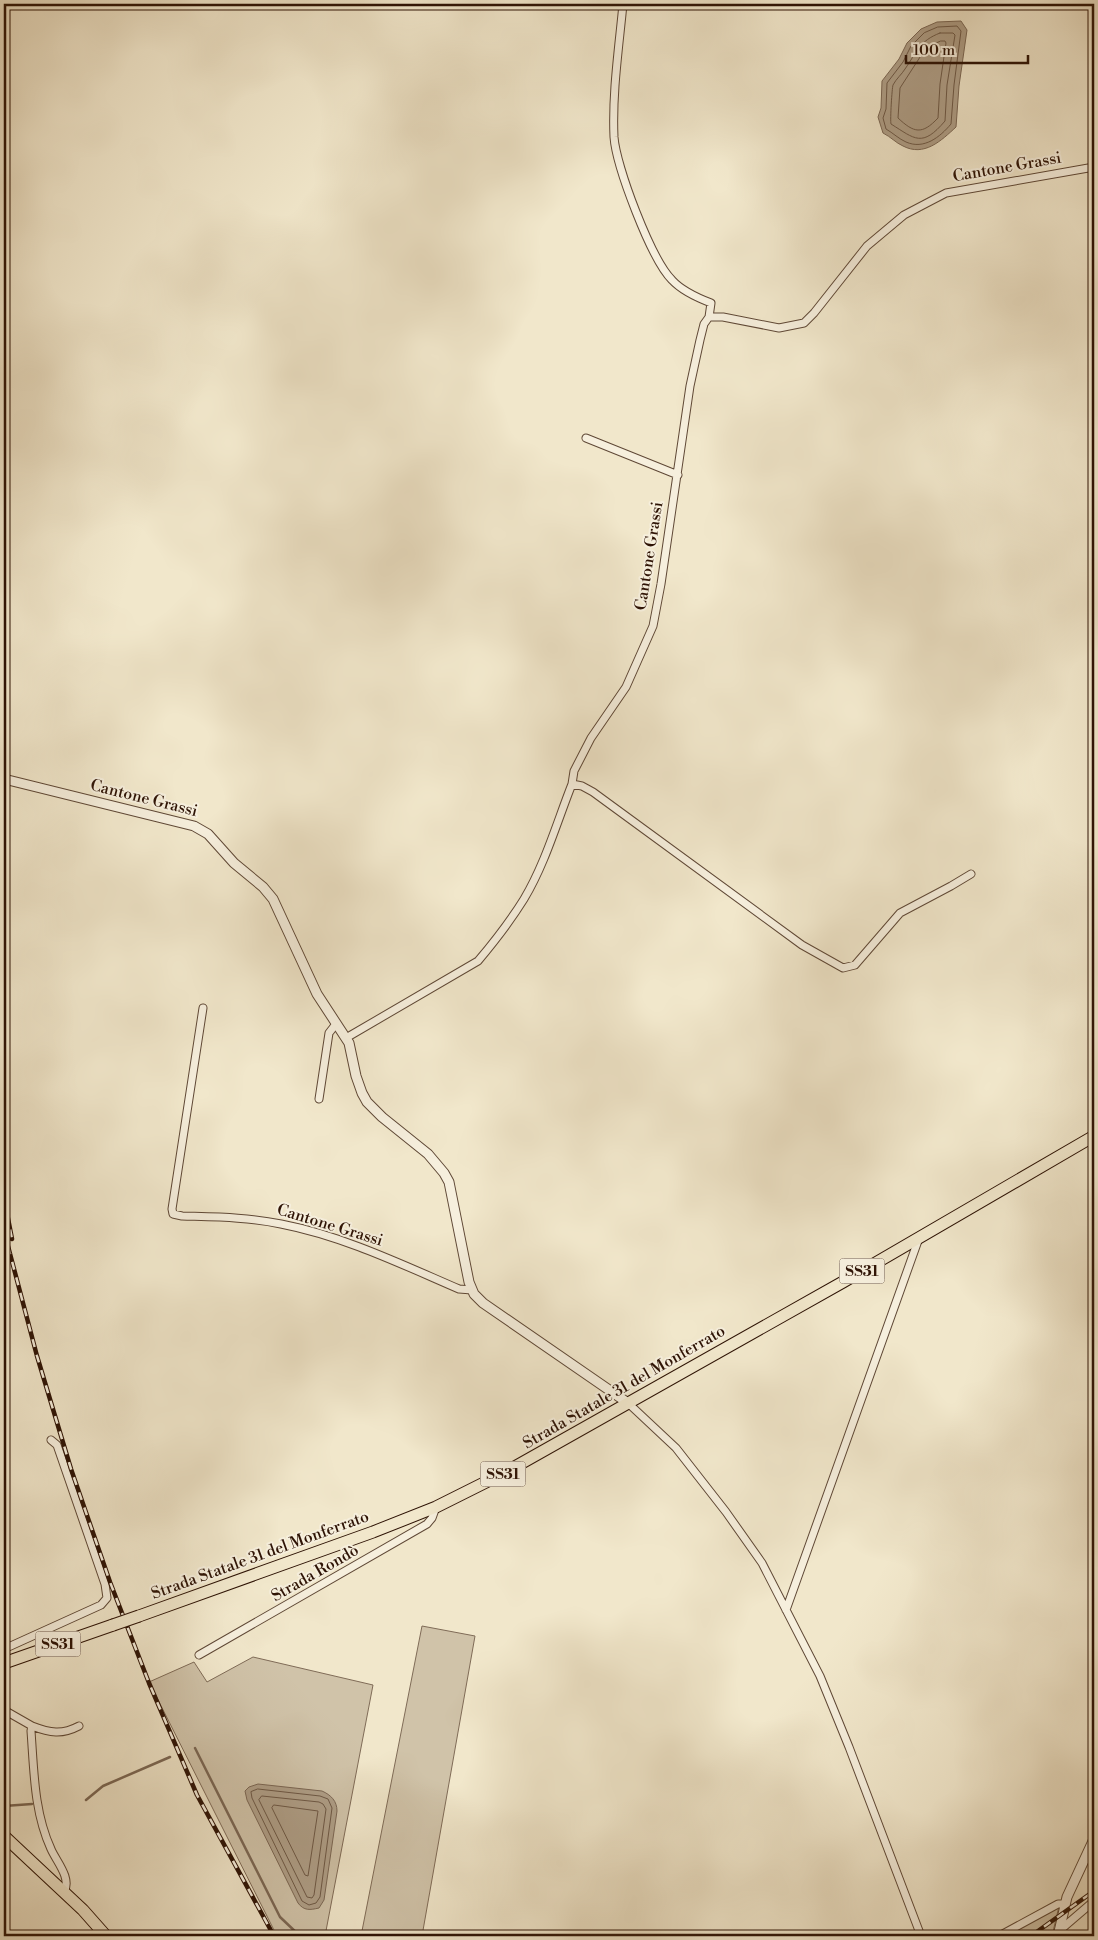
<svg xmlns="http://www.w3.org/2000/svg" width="1098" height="1940" font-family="'Libre Bodoni',serif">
  <rect width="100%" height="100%" fill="#f1e7cb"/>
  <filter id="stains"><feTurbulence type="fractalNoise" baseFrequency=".004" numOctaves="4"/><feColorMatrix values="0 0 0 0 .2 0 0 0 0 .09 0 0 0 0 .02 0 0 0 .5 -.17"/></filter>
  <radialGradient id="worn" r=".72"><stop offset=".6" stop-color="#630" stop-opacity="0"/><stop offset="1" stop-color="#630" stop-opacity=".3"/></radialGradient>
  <!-- green -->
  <path fill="#d0c3a9" stroke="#7f6b57" d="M422 1626 475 1636 422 1936H361Z
    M253 1657 373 1685 325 1936H277L149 1682 194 1662 207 1682Z
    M1059 1906 1052 1936H990Z"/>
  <!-- water -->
  <path fill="#af9f88" stroke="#7b6754" d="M961 21 967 30 959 86 956 127C941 141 924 157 903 146 896 143 891 137 883 133L878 117 881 108 882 81 899 59 907 43 921 29 937 22Z
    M258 1784 322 1791C331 1795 337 1801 337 1811L324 1900 319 1908C310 1910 304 1911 298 1903L247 1800 245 1791 249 1787Z"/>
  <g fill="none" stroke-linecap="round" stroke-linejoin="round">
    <!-- shore -->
    <path stroke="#6e5946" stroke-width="1" d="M938 27 957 26 961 31 954 85 951 124C940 137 924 150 906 142 899 139 893 133 886 129L883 118 886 109 887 83 903 62 911 46 924 33Z
      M940 33H953L955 35 947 85 945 121C922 148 915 139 891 124 890 120 892 88 893 85 896 79 902 74 905 69 917 52 919 41 940 33Z
      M941 41H945L946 43 940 84 938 118C922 135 914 133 898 118L900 88 922 54 932 45Z
      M258 1789 320 1796 328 1799 332 1808 320 1897 316 1903 309 1905 302 1901 252 1798 251 1792Z
      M262 1796 319 1802 323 1804 326 1809 314 1895 312 1898 307 1897 259 1800Z
      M274 1805 318 1811 308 1876 305 1875 272 1808Z"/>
    <!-- stream -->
    <path stroke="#7b6754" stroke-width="2.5" d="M195 1748 280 1917 300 1936
      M86 1800 103 1786 170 1757
      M4 1806 32 1804"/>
    <!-- minor casing -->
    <g stroke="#5f4836" stroke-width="9">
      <path id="minor" d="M709 317H723L779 328 804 323 814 313 867 246 904 215 946 193 1094 167
        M586 438 678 475
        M572 784 582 786 593 792 802 945 843 968 855 965 900 913 951 886 971 874
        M203 1008 172 1209 173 1214 182 1216C215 1217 248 1217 281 1224 343 1236 401 1264 459 1289L472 1290
        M346 1038 478 961C494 942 511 920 524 899 545 864 557 822 572 784L574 771 591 738 626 687 653 626 661 584 690 386 700 340 704 324 709 317 711 303C698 298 682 291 672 280 651 259 616 166 614 137 612 93 619 47 623 4
        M319 1099 329 1033 336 1024
        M628 1403 676 1448 726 1512 762 1563 820 1676 849 1747 921 1936
        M786 1610 919 1238
        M4 1649 101 1605 107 1598 105 1584 57 1445 51 1440
        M199 1655 427 1524 432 1518 436 1507
        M4 1710 32 1726 31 1731C34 1771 34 1812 51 1849 56 1861 72 1878 64 1892
        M32 1726C50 1733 62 1735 79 1726
        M1059 1931 1094 1901
        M999 1936 1058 1904H1065"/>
    </g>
    <!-- tertiary casing -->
    <g stroke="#5f4836" stroke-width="11">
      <path id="tertiary" d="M4 779 194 826 208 834 234 863 263 887 273 899 317 994 349 1043 356 1076 362 1093 367 1102 382 1117 428 1154 444 1173 449 1182 469 1282 474 1294 483 1303 628 1403
        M1058 1936 1067 1897 1094 1839"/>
    </g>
    <!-- primary casing -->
    <g stroke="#2e1305" stroke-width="13">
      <path id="primary" d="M139 1616 373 1532 436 1507 504 1473 843 1282 1094 1136
        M4 1663 113 1625
        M4 1836 83 1910 106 1936"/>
    </g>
    <!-- minor -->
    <use href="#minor" stroke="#f6efdd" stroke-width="7"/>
    <!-- tertiary -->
    <use href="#tertiary" stroke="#f6efdd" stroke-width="9"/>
    <!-- primary -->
    <use href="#primary" stroke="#f1e7cb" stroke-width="11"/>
    <!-- rail casing -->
    <g stroke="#2e1305" stroke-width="4.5">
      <path id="rail" d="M4 1198 12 1239
        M4 1231 37 1356 71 1469 110 1582 149 1683 197 1795 274 1936
        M1031 1936 1094 1891"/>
    </g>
    <!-- rail -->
    <use href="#rail" stroke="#f6efdd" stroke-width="2.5" stroke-dasharray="8" stroke-linecap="butt"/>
    <!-- primary-bridge casing -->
    <g stroke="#2e1305" stroke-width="13" stroke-linecap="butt">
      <path id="primary-bridge" d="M113 1625 139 1616"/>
    </g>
    <!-- primary-bridge -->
    <use href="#primary-bridge" stroke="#f1e7cb" stroke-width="11"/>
  </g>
  <g text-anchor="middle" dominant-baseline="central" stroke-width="4" stroke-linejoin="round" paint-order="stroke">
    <!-- shield labels -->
    <g fill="#f6efdd" stroke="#6a5546" stroke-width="1">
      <rect x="839.5" y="1258.5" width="45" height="25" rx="4"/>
      <rect x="480.5" y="1461.5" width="45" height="25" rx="4"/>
      <rect x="35.5" y="1631.5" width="45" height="25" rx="4"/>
    </g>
    <g font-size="15" font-weight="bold" fill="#2e1305">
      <text x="862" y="1271">SS31</text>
      <text x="503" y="1474">SS31</text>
      <text x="58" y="1644">SS31</text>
    </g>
    <!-- street labels -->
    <g font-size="16" fill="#2e1305" stroke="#f6efdd">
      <text transform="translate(1007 167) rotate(-10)">Cantone Grassi</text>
      <text transform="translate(649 556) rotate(-81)">Cantone Grassi</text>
      <text transform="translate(144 798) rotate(14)">Cantone Grassi</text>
      <text transform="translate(330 1225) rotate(17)">Cantone Grassi</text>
      <text transform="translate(624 1387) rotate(-30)">Strada Statale 31 del Monferrato</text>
      <text transform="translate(260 1555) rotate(-20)">Strada Statale 31 del Monferrato</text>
      <text transform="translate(315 1573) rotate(-30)">Strada Rondò</text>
    </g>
  </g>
  <!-- margin -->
  <rect width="1098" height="1940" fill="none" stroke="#f1e7cb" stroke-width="20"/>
  <rect x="5" y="5" width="1088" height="1930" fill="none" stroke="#2e1305" stroke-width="2.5"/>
  <rect x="10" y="10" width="1078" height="1920" fill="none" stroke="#2e1305"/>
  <!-- scale -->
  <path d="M906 55v8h122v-8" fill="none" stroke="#2e1305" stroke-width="2.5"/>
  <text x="913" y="55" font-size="15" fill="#2e1305" stroke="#f6efdd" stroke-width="4" paint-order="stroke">100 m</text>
  <rect width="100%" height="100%" filter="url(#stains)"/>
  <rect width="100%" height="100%" fill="url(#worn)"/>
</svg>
